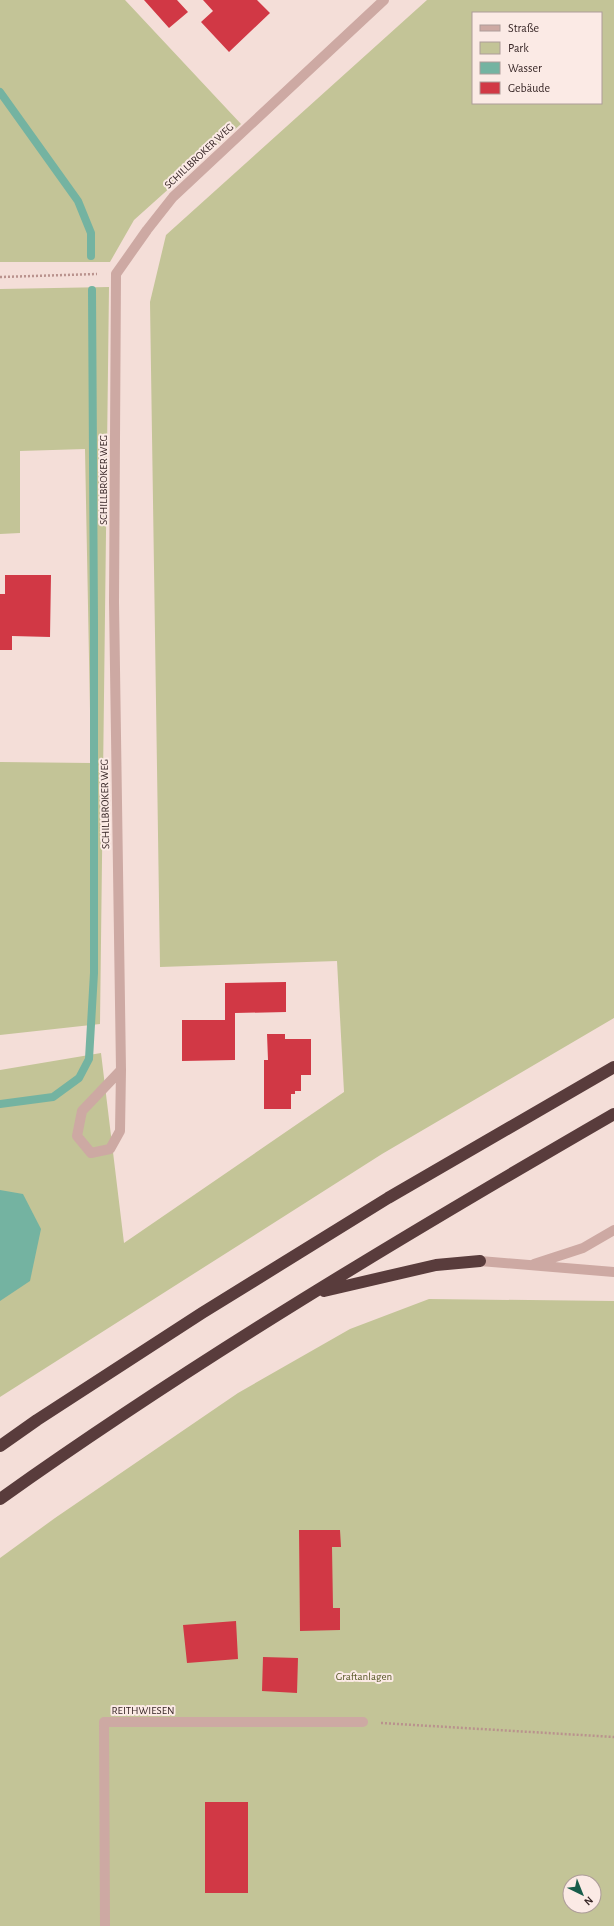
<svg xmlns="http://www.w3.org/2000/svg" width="614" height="1926" font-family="'Alegreya Sans',sans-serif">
  <rect width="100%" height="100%" fill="#f4ded8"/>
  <!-- green -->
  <path fill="#c3c497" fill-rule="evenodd" d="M0 0H125L241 124 134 220 110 262H0Z
    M427 0H614V1018L382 1154 0 1397V1070L101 1053 124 1243 344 1092 337 961 160 967 150 302 166 235ZM473 13H601V103H473Z
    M109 287 100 1024 0 1035V762L91 763 85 449 20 451V533L0 534V289Z
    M429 1299 614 1301V1926H0V1558L55 1518 238 1393 350 1329ZM570 1882H594V1906H570Z"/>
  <!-- water -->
  <path fill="#74b3a1" d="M0 1190 23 1194 41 1229 30 1281 0 1301Z"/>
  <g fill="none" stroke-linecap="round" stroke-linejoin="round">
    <!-- stream -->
    <path stroke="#74b3a1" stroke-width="8" d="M0 92 78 201 91 233V256
      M0 1104 53 1097 79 1078 89 1059 94 973V626L92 290"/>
  </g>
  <!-- building -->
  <path fill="#d13845" d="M144 0H177L188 12 169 28Z
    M203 0H257L270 13 229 52 201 22 213 11Z
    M5 575H51L50 637 12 636V650H0V594H5Z
    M286 982V1012L235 1013V1060L182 1061V1020H225V983Z
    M267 1034H285V1039H311V1075H301V1091H295V1094H291V1109H264V1060H268Z
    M299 1530H340L341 1547H332L333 1608H340V1630L300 1631Z
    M236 1621 238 1659 187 1663 183 1625Z
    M263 1657 298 1658 297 1693 262 1691Z
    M205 1802H248V1893H205Z"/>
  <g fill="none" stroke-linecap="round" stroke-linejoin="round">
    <!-- path -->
    <path stroke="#b9928d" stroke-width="2.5" stroke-dasharray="2 2" stroke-linecap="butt" d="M0 277 97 274
      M381 1723 614 1737"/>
    <!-- minor -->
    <path stroke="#cda9a3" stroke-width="10" d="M121 1070 82 1111 77 1136 91 1153 110 1149 120 1131 121 1070 114 602 116 274 147 230 173 197 384 0
      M480 1261 614 1272
      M534 1264 583 1248 614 1230
      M105 1926 104 1722H363"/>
    <!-- highway -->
    <path stroke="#593c3c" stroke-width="12" d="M324 1291 436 1265 480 1261
      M0 1446 37 1420 202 1313 388 1198 614 1067
      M0 1499C197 1359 405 1235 614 1114"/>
  </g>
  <g text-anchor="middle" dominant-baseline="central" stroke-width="4" stroke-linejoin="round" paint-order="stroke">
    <!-- street labels -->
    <g font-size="11" fill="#372626" stroke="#fbeae5">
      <text transform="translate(199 156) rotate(-43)">SCHILLBROKER WEG</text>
      <text transform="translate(103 480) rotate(-90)">SCHILLBROKER WEG</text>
      <text transform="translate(105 804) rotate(-91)">SCHILLBROKER WEG</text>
      <text x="143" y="1710">REITHWIESEN</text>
    </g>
    <!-- park labels -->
    <g font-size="11" fill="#565727" stroke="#fbeae5">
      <text x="364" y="1676">Graftanlagen</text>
    </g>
  </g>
  <!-- legend -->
  <rect x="472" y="12" width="130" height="92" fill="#fbeae5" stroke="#ad9c99"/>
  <rect x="480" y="25" width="20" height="6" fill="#cda9a3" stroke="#ad9c99"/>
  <text x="508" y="32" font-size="12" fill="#372626">Straße</text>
  <rect x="480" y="42" width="20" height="12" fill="#c3c497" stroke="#ad9c99"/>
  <text x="508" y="52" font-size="12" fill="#372626">Park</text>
  <rect x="480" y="62" width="20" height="12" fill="#74b3a1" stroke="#ad9c99"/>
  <text x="508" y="72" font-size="12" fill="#372626">Wasser</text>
  <rect x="480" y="82" width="20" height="12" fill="#d13845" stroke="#ad9c99"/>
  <text x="508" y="92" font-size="12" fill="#372626">Gebäude</text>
  <!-- north arrow -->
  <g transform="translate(582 1894) rotate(137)"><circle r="19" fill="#fbeae5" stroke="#ad9c99"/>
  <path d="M0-3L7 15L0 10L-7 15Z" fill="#175c4a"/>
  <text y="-6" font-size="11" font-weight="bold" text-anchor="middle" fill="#372626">N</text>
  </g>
</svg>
